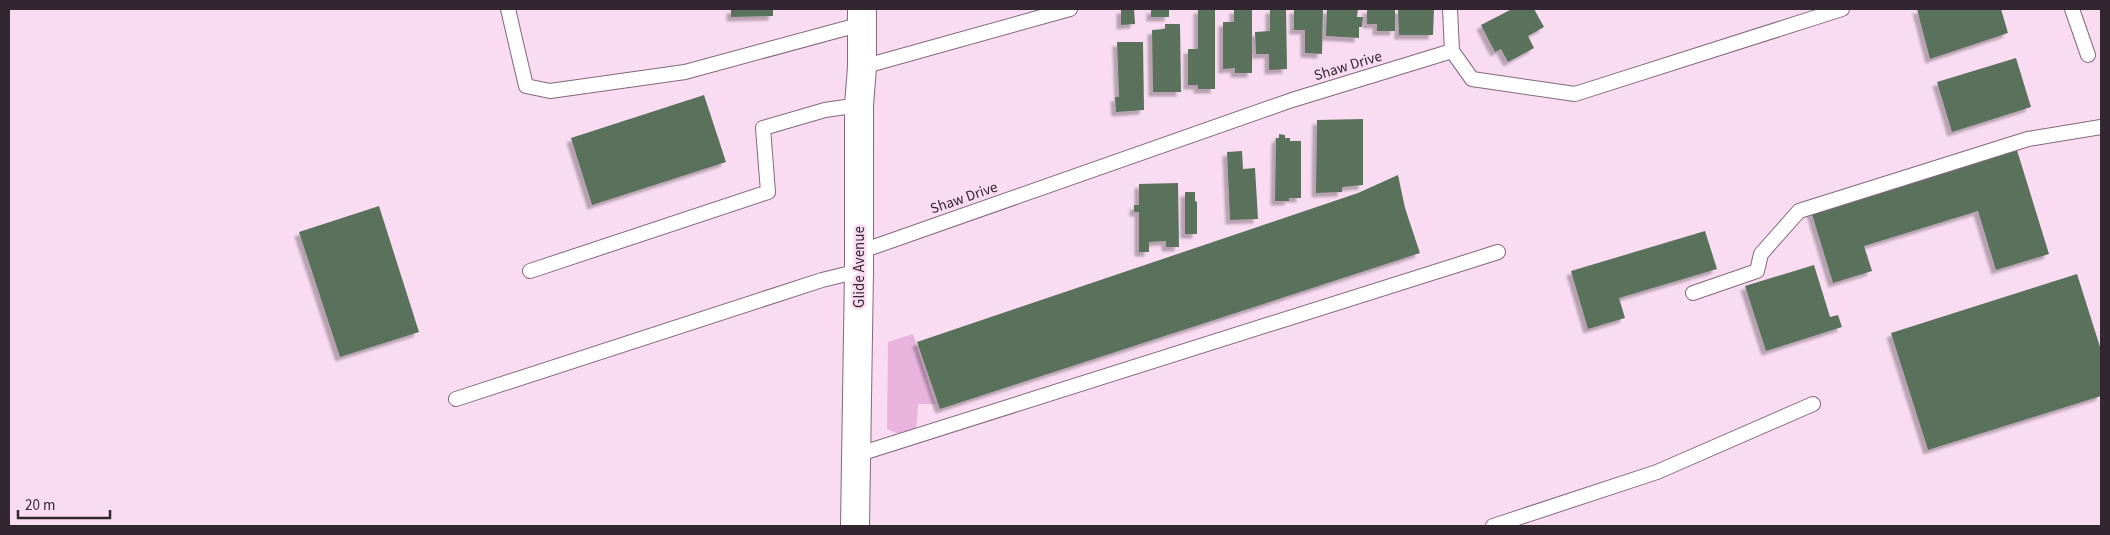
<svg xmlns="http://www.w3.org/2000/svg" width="2110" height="535" font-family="'Source Sans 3',sans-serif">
  <defs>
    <filter id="shadow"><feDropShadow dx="-4.5" dy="4.5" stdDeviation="1" flood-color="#0004"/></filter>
  </defs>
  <rect width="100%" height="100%" fill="#f9dcf2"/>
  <!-- green -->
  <path fill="#e8b4de" d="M913 334 935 404H918L916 433H896L887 429 888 342Z"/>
  <!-- building -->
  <path fill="#5a715c" filter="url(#shadow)" d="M731 9H773V16L731 17Z
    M1121 9H1134L1135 24 1121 25Z
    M1151 9H1169V17H1151Z
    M1198 9H1215V89H1198V85H1188V49H1198Z
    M1234 9H1252V73H1235V68L1223 69V22H1234Z
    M1270 9H1286L1287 69 1269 70V54H1256L1255 32 1270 31Z
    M1294 9H1323L1322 54 1305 53V30H1294Z
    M1327 9H1358L1357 17H1363L1362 27H1359V38L1326 36Z
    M1367 9H1395V31H1377V24H1367Z
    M1398 9H1434L1433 35H1399Z
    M1512 9H1534L1544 27 1528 36 1534 48 1508 62 1501 49 1495 52 1481 25Z
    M1917 9H2001L2008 33 1930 59Z
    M1165 24H1180L1181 92H1153L1152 30 1165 29Z
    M1117 42H1143L1144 110 1116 112 1115 97H1119Z
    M2016 58 2031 107 1952 132 1937 82Z
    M704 95 726 162 592 205 571 138Z
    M1363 119V185L1342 187V192L1316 193 1317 120Z
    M1279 134 1285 135V138H1290V141H1301V198H1289V201H1275L1276 138H1279Z
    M2016 147 2049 254 1996 270 1978 211 1864 246 1872 271 1833 283 1811 211Z
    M1242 151 1243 169 1255 168 1258 219 1230 220 1227 152Z
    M1398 175 1405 208 1420 253 940 409 917 342 1358 193Z
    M1178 183 1179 247H1166V241L1149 242V252H1139V212H1134V205H1139V184Z
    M1185 192H1195V201L1197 202V234H1185Z
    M379 206 419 332 340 357 299 232Z
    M1705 231 1717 269 1619 298 1625 318 1588 329 1571 271Z
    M1814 265 1830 317 1838 315 1842 327 1766 351 1745 286Z
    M2077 274 2101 350V396L1928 450 1891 333Z"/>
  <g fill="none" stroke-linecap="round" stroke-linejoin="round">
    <!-- service casing -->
    <g stroke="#82697d" stroke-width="16">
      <path id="service" d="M508 9 526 86 550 91 685 72 862 24
        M1450 9 1452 51
        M2072 9 2088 55
        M1452 51 1472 79 1575 94 1842 9
        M862 67 1070 9
        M859 252 1292 100 1452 51
        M530 271 768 192 763 128 825 110 859 105
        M1693 293 1757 271 1761 254 1799 211 2028 139 2101 127
        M456 399 822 280 859 271
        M856 455 1498 252
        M1493 526 1657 472 1813 404"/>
    </g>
    <!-- minor casing -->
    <g stroke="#82697d" stroke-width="30">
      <path id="minor" d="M855 526 859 271V105L862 67V9"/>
    </g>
    <!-- service -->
    <use href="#service" stroke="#fff" stroke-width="14"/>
    <!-- minor -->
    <use href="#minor" stroke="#fff" stroke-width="28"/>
  </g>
  <g text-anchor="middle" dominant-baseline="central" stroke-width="5" stroke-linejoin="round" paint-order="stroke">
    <!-- street labels -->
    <g font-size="15" fill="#322730" stroke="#f9dcf2">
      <text transform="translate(1348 66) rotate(-17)">Shaw Drive</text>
      <text transform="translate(964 198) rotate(-19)">Shaw Drive</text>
      <text transform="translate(859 267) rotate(-90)">Glide Avenue</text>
    </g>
  </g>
  <!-- border -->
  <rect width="2110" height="535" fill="none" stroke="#322730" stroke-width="20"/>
  <!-- scale -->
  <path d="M18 510v8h92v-8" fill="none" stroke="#322730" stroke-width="2.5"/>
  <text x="25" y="510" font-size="15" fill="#322730" stroke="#f9dcf2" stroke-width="4" paint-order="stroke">20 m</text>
</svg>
